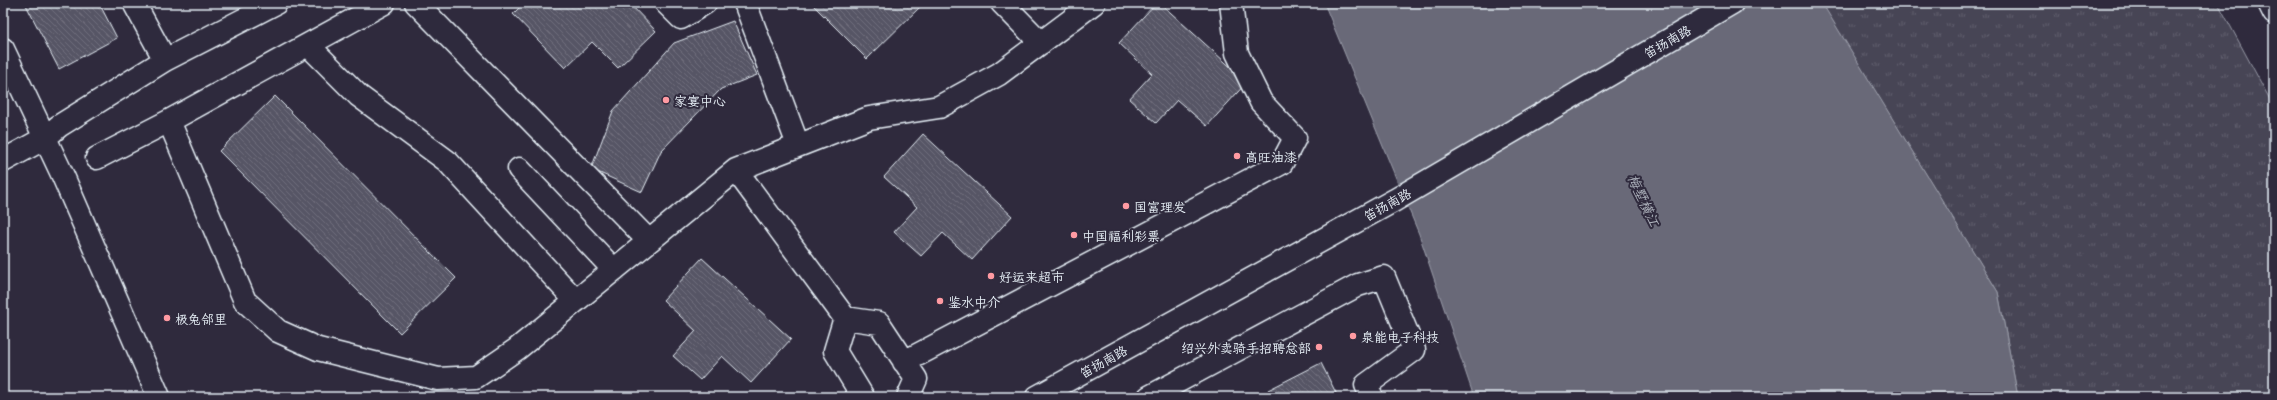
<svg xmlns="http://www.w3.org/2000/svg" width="2277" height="400" font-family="Mali,'LXGW WenKai TC',sans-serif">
  <defs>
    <pattern id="grass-tufts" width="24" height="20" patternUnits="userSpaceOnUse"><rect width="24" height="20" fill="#464455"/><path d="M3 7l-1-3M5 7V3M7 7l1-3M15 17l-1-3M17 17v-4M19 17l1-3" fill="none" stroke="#615f6e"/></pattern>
    <pattern id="building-back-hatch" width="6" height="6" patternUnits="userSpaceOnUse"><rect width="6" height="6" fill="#575565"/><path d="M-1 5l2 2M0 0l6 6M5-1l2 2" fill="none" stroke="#6f6e7c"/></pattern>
  </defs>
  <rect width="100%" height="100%" fill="#2f2a3d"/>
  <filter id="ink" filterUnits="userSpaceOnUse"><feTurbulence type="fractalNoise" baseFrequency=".025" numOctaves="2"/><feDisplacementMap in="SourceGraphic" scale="8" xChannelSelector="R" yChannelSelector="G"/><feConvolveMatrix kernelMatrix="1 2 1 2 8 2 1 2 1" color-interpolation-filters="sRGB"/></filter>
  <g filter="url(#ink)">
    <!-- grass -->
    <path fill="url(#grass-tufts)" stroke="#979aa6" d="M1835 3H2218L2274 107V397H2018L1998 292 1825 9Z"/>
    <!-- water -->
    <path fill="#696978" stroke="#9c9fab" d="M1324 3H1822L1998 292 2018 397H1474L1419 234Z"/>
    <!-- building -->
    <path fill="url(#building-back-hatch)" stroke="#e8f1f8" d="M25 3H99L117 38 59 69Z
      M524 3H629L656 31 618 68 592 42 565 68 513 14Z
      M811 3H923V4L867 59Z
      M1156 3H1160L1247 82 1207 126 1177 100 1156 123 1129 99 1152 74 1119 43Z
      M733 21 757 75 721 89 661 151 642 192 591 169 613 111 674 43Z
      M275 96 456 278 400 333 219 151Z
      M923 134 1012 216 972 260 943 233 921 256 894 232 917 207 884 177Z
      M702 258 791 339 751 383 722 356 700 380 673 356 696 331 663 300Z
      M1321 363 1338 397H1271L1268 390Z"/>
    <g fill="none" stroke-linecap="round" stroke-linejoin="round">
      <!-- minor casing -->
      <g stroke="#e8f1f8" stroke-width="25">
        <path id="minor" d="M134 3 165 60
          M416 3 649 241
          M666 3 681 18 705 3
          M745 3 798 145
          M1002 3 1041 43
          M2269 3 2274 13
          M308 45 359 96 447 161 576 301
          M3 49 63 176 159 397
          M169 121 245 301 278 331 318 349 438 379 476 377 517 349 736 170 869 118 939 107 999 74 1094 3
          M97 158 169 121 384 3
          M3 161 45 138 59 126 165 60 276 3
          M519 169 614 270
          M736 170 845 318
          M904 362 1282 163 1295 138 1261 102 1237 53 1231 3
          M863 397 835 351 845 318 879 323 916 379 908 397
          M1037 397 1395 200 1732 3
          M1149 397 1358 285 1384 277 1414 350 1366 385 1372 397"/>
      </g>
      <!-- minor -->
      <use href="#minor" stroke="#2f2a3d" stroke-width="22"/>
    </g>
  </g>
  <!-- markers -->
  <g fill="#ff9aa2" stroke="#2f2a3d" stroke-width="1.5">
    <circle cx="666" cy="100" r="4"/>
    <circle cx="1237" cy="156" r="4"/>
    <circle cx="1126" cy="206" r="4"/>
    <circle cx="1074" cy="235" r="4"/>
    <circle cx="991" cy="276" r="4"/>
    <circle cx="940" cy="301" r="4"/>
    <circle cx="167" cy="318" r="4"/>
    <circle cx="1353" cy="336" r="4"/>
    <circle cx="1319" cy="347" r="4"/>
  </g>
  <g text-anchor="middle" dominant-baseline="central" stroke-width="4" stroke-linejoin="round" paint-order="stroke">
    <!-- street labels -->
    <g font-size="13" fill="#e8f1f8" stroke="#2f2a3d">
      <text transform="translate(1667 41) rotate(-30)">笛扬南路</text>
      <text transform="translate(1387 204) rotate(-29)">笛扬南路</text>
      <text transform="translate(1103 361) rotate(-29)">笛扬南路</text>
    </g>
    <!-- poi labels -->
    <g font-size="13" fill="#e8f1f8" stroke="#2f2a3d" text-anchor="start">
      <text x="674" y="100">家宴中心</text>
      <text x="1245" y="156">高旺油漆</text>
      <text x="1134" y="206">国富理发</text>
      <text x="1082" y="235">中国福利彩票</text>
      <text x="999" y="276">好运来超市</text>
      <text x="948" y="301">鉴水中介</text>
      <text x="175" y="318">极兔邻里</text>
      <text x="1361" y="336">泉能电子科技</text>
      <text x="1311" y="347" text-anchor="end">绍兴外卖骑手招聘总部</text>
    </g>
    <!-- water labels -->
    <g font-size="14" font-style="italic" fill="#afb4be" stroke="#2f2a3d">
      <text transform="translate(1644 200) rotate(65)">梅墅横江</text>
    </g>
  </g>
  <!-- margin -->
  <rect width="2277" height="400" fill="none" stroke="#2f2a3d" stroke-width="16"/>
  <rect x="8" y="8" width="2261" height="384" fill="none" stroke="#e8f1f8" stroke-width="1.5" filter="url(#ink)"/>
</svg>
